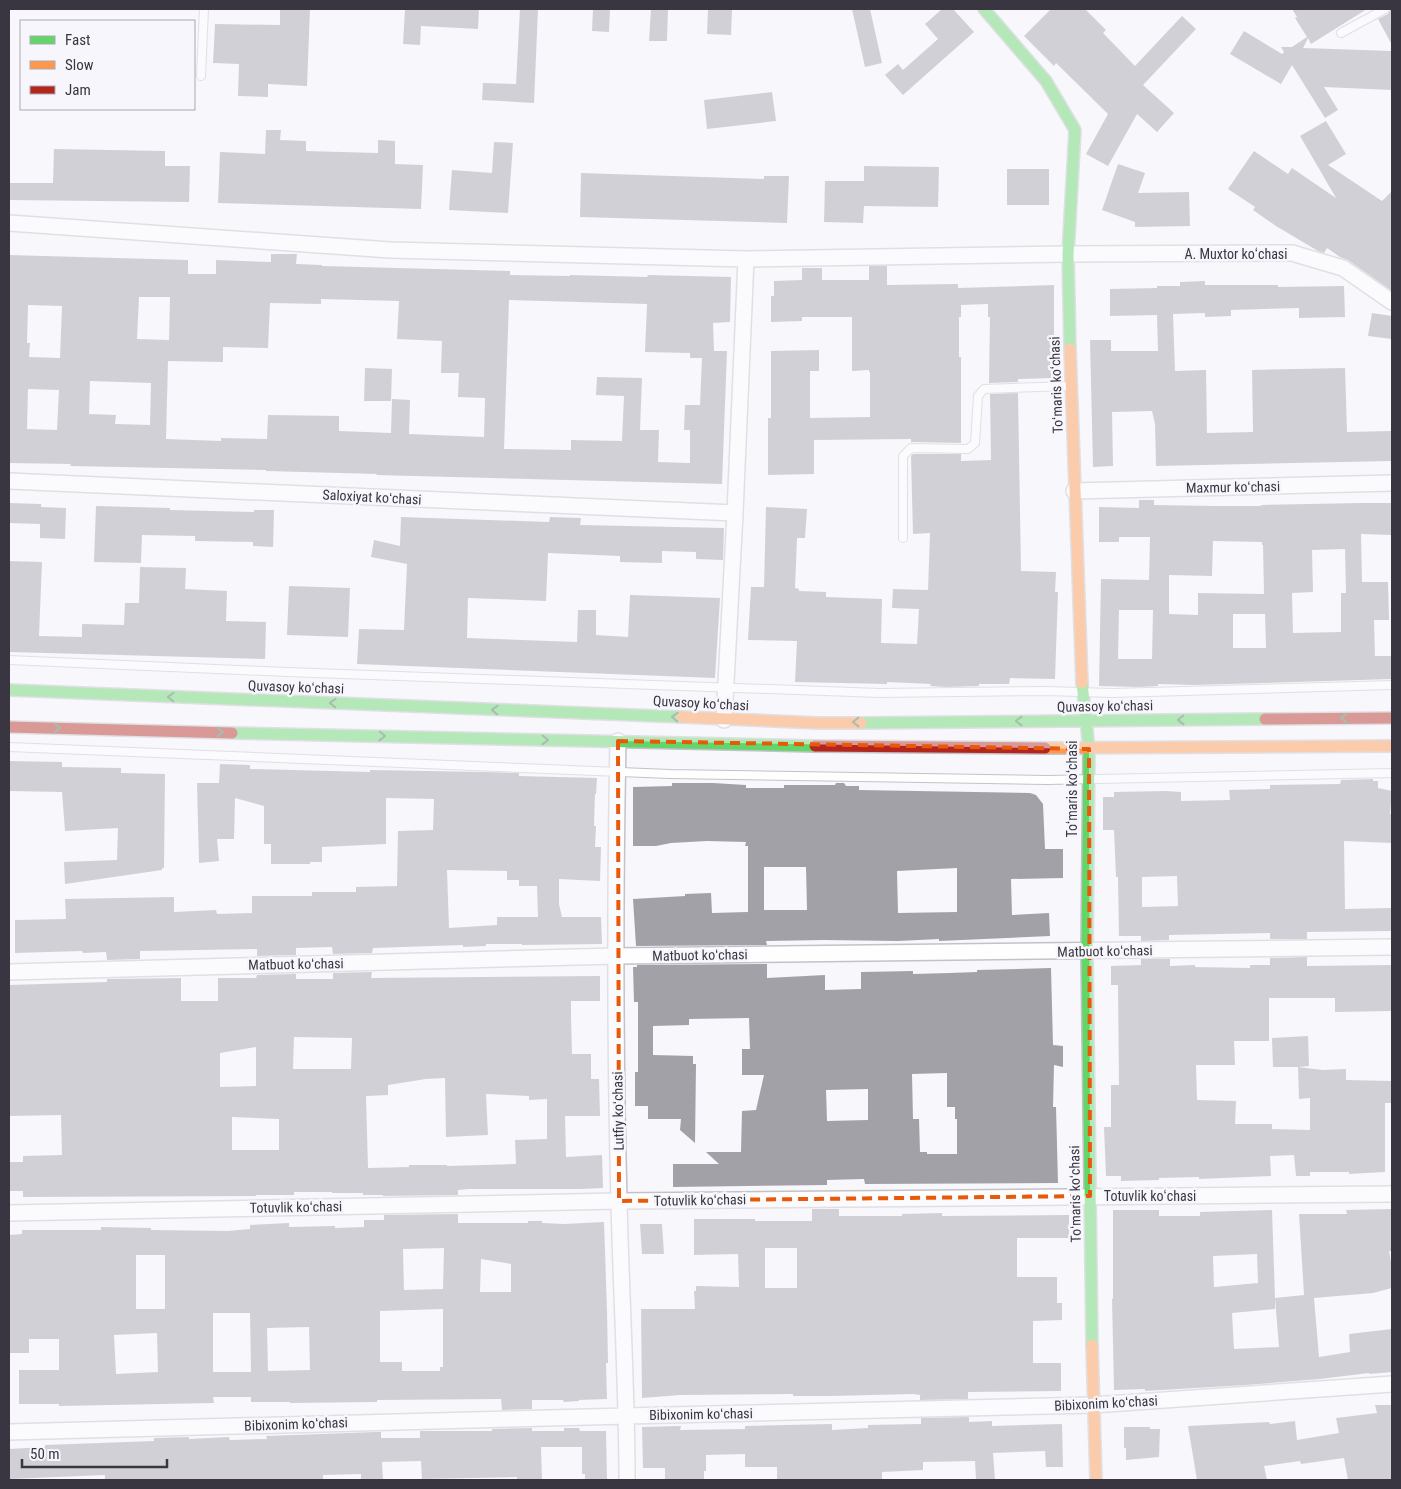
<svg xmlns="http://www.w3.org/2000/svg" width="1401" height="1489" font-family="'Roboto Condensed',sans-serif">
  <rect width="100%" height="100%" fill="#f8f7fb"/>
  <!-- building -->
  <path fill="#a3a1a8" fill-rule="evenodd" d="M280 9H310L307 86 268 84V97L238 96 239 64 213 63 215 24 280 25Z
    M405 9H479L478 29 421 26 420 45 403 44Z
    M520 9H538L534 103 482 100 483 83 516 84Z
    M593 9H610L609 32 592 31Z
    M651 9H668L667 41H649Z
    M708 9H732L731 35 707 34Z
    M852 9H870L882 63 865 67Z
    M942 9H953L974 32 903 95 885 75 898 64 903 70 938 39 925 24Z
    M1051 9H1085L1106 30 1103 33 1135 66 1182 16 1196 29 1143 85 1174 113 1157 132 1137 114 1108 166 1086 154 1108 114 1056 63 1054 66 1024 36Z
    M1292 9H1367L1311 44 1308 38 1303 48 1392 51V90L1324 87 1338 110 1325 118 1292 65 1281 84 1230 54 1244 31 1282 54 1284 52 1281 47H1292L1307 37 1295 18 1297 17Z
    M1391 9H1392V45L1378 19 1388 14Z
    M772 92 776 121 707 129 704 100Z
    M1326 121 1346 154 1328 165 1382 201 1392 191V291L1348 260 1340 257 1327 248 1324 253 1318 251 1276 226 1253 210 1255 207 1228 189 1254 151 1288 174 1292 168 1336 198 1300 136Z
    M266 130H281L280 140 306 141V151L378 153V140L395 141V164L423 165 421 209 218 203 220 152 265 154Z
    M494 142 513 143 508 213 449 210 452 170 492 173Z
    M54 149 165 151V166H190L189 202 9 200V183H53Z
    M1118 164 1145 173 1138 193 1189 192 1190 226 1135 227V222L1102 210Z
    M864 166 939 167 938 207 864 206 863 223 824 222 825 181H864Z
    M1007 169H1049V205H1007Z
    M581 173 764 179V176H789L787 223 580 217Z
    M271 254H297L296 264 322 265V266L510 271V275L570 276V275L647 277 648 275 731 277 730 322 713 323 714 351H727L722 484 376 475 377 474 266 471V470L70 466 71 464 9 463V255L188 260V274H216V260L271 262ZM139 297H170L169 340 137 339ZM321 299 399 301 397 339 442 341 441 373H459L458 397 485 398 484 437 409 434 410 400 392 399 391 433 339 431V416L268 415 267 439 221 438V441L166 439 168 361 223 362V347L268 348 270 303 321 304ZM509 300 647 304 645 352 690 353V358H702L700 405H685L684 430H690V463L658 462 659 430H640L642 378 597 377 596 395 624 396 622 441 571 440V450L504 449ZM28 305 62 306 60 358 29 357 30 343H27ZM90 381 151 383 150 425 115 424 116 415 89 414ZM28 389 59 390 57 430 27 429Z
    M869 266H887V285L958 284V288L1054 285V378L1018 379V382L989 383 990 317H988V304L961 305V317H959V357H961V443L911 442V439L814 440V474L768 475V418H771V351L819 350V371H810V418L870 417V372H869V370L852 371V317H802V321L771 322V296H774V281L802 280V268H822V280H869Z
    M1205 281V285H1278V287L1344 286 1345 317 1299 318V308L1231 310V316L1205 317V313L1173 314 1175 371 1206 370 1207 433 1253 432 1252 370 1345 368 1347 432 1392 431V461L1156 466 1155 424 1152 411 1112 412 1113 466 1093 467 1090 340H1111V351H1158L1157 315 1110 316V289L1157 288V286H1180V282Z
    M1372 313 1392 316V339L1368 336Z
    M365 368 392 369 391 401H364Z
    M1018 393 1021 571 1056 572 1055 592H1058L1055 679 1010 678 1009 684H979V686L946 687 930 686 931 684 887 682V684L795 682 797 641 748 640 751 587H764L766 507 807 509 805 538H797L795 588 799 589V591L826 592V597L882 599 881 643 917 644 919 609 892 608 893 589 928 590 930 533 913 534 911 456 913 454H961V461L991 460 990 394Z
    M1139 500H1154V505L1214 506H1261V505L1360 503H1392V535L1361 534 1362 582H1388L1389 620H1374L1375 656H1392V679L1195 685 1158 684V686L1139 687 1099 686 1101 579 1149 580 1150 537H1119V542H1099V507L1139 508ZM1213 541 1262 542V545H1263L1264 594 1198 593V615L1169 614V575L1212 576ZM1345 549 1346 593H1341V632L1293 633 1292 593 1313 592 1312 550ZM1119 610H1153L1152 659H1118ZM1233 614H1265L1266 648H1233Z
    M9 503 41 504V507L66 508 65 539 40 538V524L9 523Z
    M96 506 170 508V510L254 512V510H274L273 547 253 546V542L195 541V536L142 535 141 563 94 562Z
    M401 517 549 522 550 517 581 518 580 525 724 528 723 560 696 559V552L662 551V563L620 562V556L548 553 546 601 468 598 467 638 577 642 578 610H596V635L628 637 630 595 720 598 715 678 357 664 359 629 404 630 407 564 371 557 374 540 400 546Z
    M9 561 42 562 39 636 82 637V624L124 625 125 603H139L140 567 186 568 185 589 227 591 226 621 266 622 265 659 9 652Z
    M289 586 350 588 348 637 287 635Z
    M9 761 62 762V767L121 768V773L165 774 164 868H162V870L65 884 64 862 117 860 118 828 65 831 62 792 9 791Z
    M220 764 250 765V769L370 772V770L485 772 519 773V776L597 778 596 794H595L594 826H596L595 847H601L600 881 559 879V904L562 917H601L602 944 522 945V944H486V946L463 947V945L373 948 372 953 333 954 332 947 296 948V955L257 956V949L140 951V959L107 960 106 952 83 953 82 951 15 953V920L66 919 65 899 174 897V912L216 910 217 914 252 913V896H312V892H356V887L397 886 398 831 433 830 434 799 386 798V844L322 847V862H310V864H271V844H264V806L235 798 234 839H217L219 861 199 863 197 783H219ZM447 870 507 871V880H519V886H537L538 917H497V925L449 928Z
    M1373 779V781H1378V788L1392 791 1390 814H1392V843L1344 841 1345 909 1392 908V931L1307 932V939H1270V933L1169 935V940L1141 941V936H1119L1118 877H1116L1114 830H1103V797H1114V792L1166 791 1181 792V801L1230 800 1229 790 1270 789V785L1340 784 1341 780ZM1177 876 1178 906 1142 907V877Z
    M672 783H713L746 785V788H784V785H835L836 783H844L846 786H859V790L1030 793 1036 795 1043 804 1045 849H1063V878L1011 879 1012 915 1049 913 1050 936 939 941V939L898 941 824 940 766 941 767 945 636 946 633 899 685 896V894L711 893 712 913 748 912V846H745L746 842 707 841 671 843 656 846H633V787L672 786ZM764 867H806L807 910H764ZM957 868V912L898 913 897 871Z
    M1307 957V966L1392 965V1011L1335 1012V998H1269V1041H1234L1235 1065H1196L1197 1100 1236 1101 1235 1124H1272V1129L1310 1130V1098L1299 1099 1298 1067H1273L1272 1038 1308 1036 1309 1066 1298 1067 1323 1070 1346 1069V1080L1392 1081V1103H1385V1172L1349 1174V1172H1310V1176H1296L1294 1155 1270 1156 1271 1176 1199 1179V1177L1159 1178V1180L1121 1181V1176H1106L1104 1127H1111V1085H1119L1118 985H1111V966L1141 965V959H1170V966L1195 965V967L1250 968V965H1270V958Z
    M767 964V978L825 975V990L861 989V972L913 971V974L950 973 977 972V970L1051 968 1053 1045 1063 1046V1067L1054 1065 1053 1107H1056L1058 1183 865 1184 864 1179 827 1180V1185L673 1187V1164H719L706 1152H741L742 1111 756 1110 764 1075H742V1049H750L749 1018 689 1019V1025L653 1026V1055L693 1056V1064H696L695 1143 680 1130 681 1119H648V1106H635V1072H638V1002H634L633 967H637V965ZM947 1073V1107H955V1119H957V1154H927V1152H920L919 1119H913L912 1074ZM868 1089V1120L827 1121 826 1090Z
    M372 972 371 978 600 976V1001H571V1016L572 1054H591V1079H599L600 1116H565L566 1157 602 1155 603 1188 581 1189H469L458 1190V1195L383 1196V1195H363V1193H332V1192H294V1195H256V1196L23 1197V1191H9V1162H23V1156L62 1155 61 1115 9 1116V985L107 982V979L181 978V1001H218V978H256L257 975 296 974V979H333V973ZM294 1037 352 1038 351 1069H293ZM256 1047V1086L220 1087V1053ZM445 1078 446 1137 488 1135 486 1094 529 1096V1100L547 1099V1139L515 1140 516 1164 447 1166V1165H409V1167L368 1168 366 1096 388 1095V1085L426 1079ZM232 1117 279 1119V1150H232Z
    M812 1209H839V1216H902V1214L942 1213V1216L1069 1215V1238H1017V1277H1057V1303H1062V1320L1033 1321V1363H1061V1391L968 1392V1399L920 1400V1395L913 1394 831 1396H793V1394L680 1395 642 1398 641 1309H695L694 1291H696V1286L739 1287 738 1254 694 1255V1219H755V1221H812ZM765 1248H797V1288H765Z
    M1392 1209V1251H1389L1392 1268V1288L1373 1293 1314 1298 1319 1357 1350 1352 1349 1334 1392 1329V1372L1369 1374V1373L1320 1379 1246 1385 1145 1391V1389L1114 1390 1112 1299H1113V1210H1159V1216H1200V1212L1272 1210 1275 1298 1304 1295 1299 1214H1347L1346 1210ZM1257 1254 1258 1283 1214 1287 1213 1256ZM1275 1298 1279 1347 1234 1349 1232 1313 1275 1309Z
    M458 1214V1223H528V1221H542V1223L564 1224 604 1222 607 1310 608 1363H606L607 1399 579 1400V1401L564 1402 563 1400H532V1409L502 1410 501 1399 377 1400V1402L290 1403V1402H251V1397H213L214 1403 59 1406V1404H19V1370H59V1339H29V1353H9V1235L22 1234V1230H101V1227L151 1228V1230L228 1231 250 1229V1225L289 1223V1227L335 1226V1228L364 1227V1220H384V1215ZM444 1248 443 1289 404 1290 403 1249ZM136 1255H165V1309H136ZM481 1259 511 1264V1292H480ZM443 1309V1367H440V1371H402V1362H380V1311ZM213 1313H250L251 1372H213ZM309 1327 310 1370 268 1371 267 1328ZM157 1333 158 1372 116 1374 114 1335Z
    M640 1224H662L664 1254H642Z
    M1375 1405H1392V1480H1348L1344 1458 1301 1464 1300 1461 1264 1466 1267 1480H1197L1188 1426 1269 1422 1270 1424 1295 1421 1297 1440 1339 1433 1336 1418 1377 1413Z
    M969 1417V1422L992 1421V1426L1062 1424 1063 1467H1046L1045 1451 993 1453 995 1480H976L975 1461 923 1462V1470L882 1472V1480H777V1467H745V1454L706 1455V1471H704V1480H665V1468H643L642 1427 681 1426 680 1430 745 1429V1426L832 1424V1430L868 1428V1425L921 1424V1418Z
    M1124 1427H1150V1429H1160L1159 1457 1126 1460V1448H1124Z
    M532 1428V1431H564V1428H579L580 1431H606L607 1480H585V1474H582V1447H541L542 1480H517V1477L422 1479 421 1461 382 1462 383 1479H380V1480H361V1474L323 1475V1480H105V1475L9 1479V1449L45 1447V1445L154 1441V1438L189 1437V1439L229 1437 230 1440 267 1439 266 1436 376 1432H381V1438H420V1431H492V1429Z"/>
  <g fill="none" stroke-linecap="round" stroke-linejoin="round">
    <!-- lane casing -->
    <g stroke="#c4c2c9" stroke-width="10">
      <path id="lane" d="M1341 33 1385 9
        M201 76 204 9
        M903 538V456L911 448 968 449 975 443 978 396 984 389 1069 386
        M9 660 287 672 880 693 1046 691 1113 693 1392 685
        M9 747 670 774 1047 780 1392 773"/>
    </g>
    <!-- street casing -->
    <g stroke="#c4c2c9" stroke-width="18">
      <path id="street" d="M9 223 390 250 746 259 1068 254 1292 253 1343 268 1392 302
        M9 481 735 513
        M1074 491 1392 483
        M724 720 735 513 746 259
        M618 741C615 895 615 1048 619 1201 621 1294 627 1387 627 1480
        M9 972 616 956 1392 947
        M9 1213 619 1201 1392 1194
        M9 1432 627 1416 1093 1405 1392 1384"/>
    </g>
    <!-- fast casing -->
    <g stroke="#c4c2c9" stroke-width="14">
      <path id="fast" d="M984 9 1046 81 1075 130 1068 254 1070 349
        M1082 683 1089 749 1087 951 1092 1345
        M9 690 682 717
        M861 723 1265 719
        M232 733 815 746"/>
    </g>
    <!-- slow casing -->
    <g stroke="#c4c2c9" stroke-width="14">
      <path id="slow" d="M1070 349 1082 683
        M682 717 818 723H861
        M1045 748 1392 746
        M1092 1345 1096 1480"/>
    </g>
    <!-- jam casing -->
    <g stroke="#c4c2c9" stroke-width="14">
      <path id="jam" d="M1265 719 1392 718
        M9 727 232 733
        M815 746 1045 748"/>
    </g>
    <!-- lane -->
    <use href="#lane" stroke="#fefefe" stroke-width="8"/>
    <!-- street -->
    <use href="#street" stroke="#fefefe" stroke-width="15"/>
    <!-- fast -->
    <use href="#fast" stroke="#63d668" stroke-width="11"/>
    <!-- slow -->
    <use href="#slow" stroke="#ff974d" stroke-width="11"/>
    <!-- jam -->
    <use href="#jam" stroke="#b3261e" stroke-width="11"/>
  </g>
  <!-- one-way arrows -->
  <defs><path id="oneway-chevron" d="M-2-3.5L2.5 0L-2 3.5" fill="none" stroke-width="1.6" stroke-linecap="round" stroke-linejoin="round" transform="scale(1.25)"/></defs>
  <g stroke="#4a7651">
    <use href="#oneway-chevron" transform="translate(171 697) rotate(-178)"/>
    <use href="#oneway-chevron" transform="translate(333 703) rotate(-178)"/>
    <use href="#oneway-chevron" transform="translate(495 710) rotate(-178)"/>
    <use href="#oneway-chevron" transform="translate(675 717) rotate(-177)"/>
    <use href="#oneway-chevron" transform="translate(1344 718) rotate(180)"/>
    <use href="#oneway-chevron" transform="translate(1181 720) rotate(179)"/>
    <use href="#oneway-chevron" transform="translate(1019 721) rotate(180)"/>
    <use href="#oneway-chevron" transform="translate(856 722) rotate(180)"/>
    <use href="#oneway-chevron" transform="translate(57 728) rotate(1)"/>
    <use href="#oneway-chevron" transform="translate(220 732) rotate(1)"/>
    <use href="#oneway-chevron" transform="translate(382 736) rotate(1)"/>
    <use href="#oneway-chevron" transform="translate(545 740) rotate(1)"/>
  </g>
  <!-- marked area -->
  <path d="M0 0H1401V1489H0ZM618 741 1089 749 1090 1196 619 1201Z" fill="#f8f7fb" fill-opacity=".55" fill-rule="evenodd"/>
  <path fill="none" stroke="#e8590c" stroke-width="4" stroke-dasharray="10 6" stroke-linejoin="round" d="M618 741 1089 749 1090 1196 619 1201Z"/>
  <g text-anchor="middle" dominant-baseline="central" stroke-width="5" stroke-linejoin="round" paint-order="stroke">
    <!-- street labels -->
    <g font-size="14" fill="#393641" stroke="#f7f6fc">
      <text x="1236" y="254">A. Muxtor koʻchasi</text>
      <text transform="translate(1056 385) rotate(-92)">Toʻmaris koʻchasi</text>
      <text transform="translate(1233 487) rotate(-1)">Maxmur koʻchasi</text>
      <text transform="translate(372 497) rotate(3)">Saloxiyat koʻchasi</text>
      <text transform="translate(296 687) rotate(2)">Quvasoy koʻchasi</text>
      <text transform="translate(701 703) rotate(3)">Quvasoy koʻchasi</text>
      <text transform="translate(1105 706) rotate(-1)">Quvasoy koʻchasi</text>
      <text transform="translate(1072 789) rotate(-90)">Toʻmaris koʻchasi</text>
      <text transform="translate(1105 951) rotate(-1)">Matbuot koʻchasi</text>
      <text transform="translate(700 955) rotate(-1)">Matbuot koʻchasi</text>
      <text transform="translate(296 964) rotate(-1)">Matbuot koʻchasi</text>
      <text transform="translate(618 1111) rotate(-91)">Lutfiy koʻchasi</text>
      <text transform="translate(1075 1194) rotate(-91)">Toʻmaris koʻchasi</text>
      <text x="1150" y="1196">Totuvlik koʻchasi</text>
      <text transform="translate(700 1200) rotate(-1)">Totuvlik koʻchasi</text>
      <text transform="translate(296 1207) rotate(-1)">Totuvlik koʻchasi</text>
      <text transform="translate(1106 1403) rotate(-3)">Bibixonim koʻchasi</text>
      <text transform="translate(701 1414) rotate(-1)">Bibixonim koʻchasi</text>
      <text transform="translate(296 1424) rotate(-2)">Bibixonim koʻchasi</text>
    </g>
  </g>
  <!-- border -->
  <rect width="1401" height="1489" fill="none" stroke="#393641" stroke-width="20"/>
  <!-- legend -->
  <rect x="20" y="20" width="175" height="90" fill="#f7f6fc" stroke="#aba9b1"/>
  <rect x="30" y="36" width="25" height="8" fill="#63d668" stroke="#aba9b1"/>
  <text x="65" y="45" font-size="15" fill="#393641">Fast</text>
  <rect x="30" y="61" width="25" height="8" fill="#ff974d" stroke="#aba9b1"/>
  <text x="65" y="70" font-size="15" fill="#393641">Slow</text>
  <rect x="30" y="86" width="25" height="8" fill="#b3261e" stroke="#aba9b1"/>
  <text x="65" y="95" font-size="15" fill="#393641">Jam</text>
  <!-- scale -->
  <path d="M22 1459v8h145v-8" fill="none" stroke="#393641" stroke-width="2.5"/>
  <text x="30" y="1459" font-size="15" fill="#393641" stroke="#f7f6fc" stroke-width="4" paint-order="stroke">50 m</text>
</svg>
